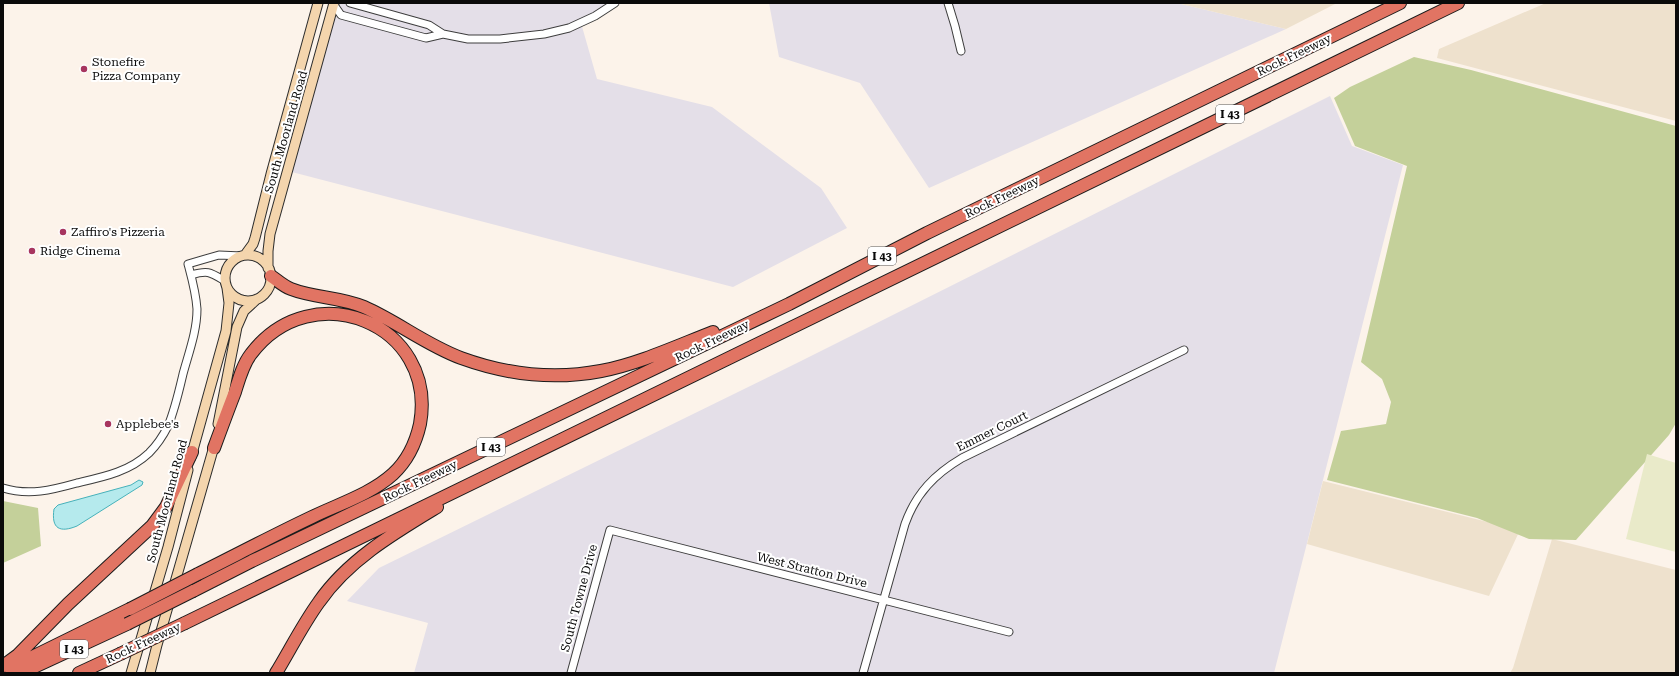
<svg xmlns="http://www.w3.org/2000/svg" width="1679" height="676" font-family="'Roboto Serif',serif">
  <rect width="100%" height="100%" fill="#fcf3ea"/>
  <!-- industrial -->
  <path fill="#e4dfe8" d="M334 3H615L581 23 597 79 712 107 821 188 847 228 733 287 288 171Z
    M769 3H1177L1286 29 929 188 860 83 779 57Z
    M1330 96 1352 146 1403 165 1274 673H414L428 623 347 601 379 568 801 361Z"/>
  <!-- farmland -->
  <path fill="#eee1cd" d="M1177 3H1337L1286 29Z
    M1546 3H1676V121L1437 58 1439 49Z
    M1323 481 1520 530 1489 596 1307 544Z
    M1552 539 1676 570V673H1510L1513 668Z"/>
  <!-- forest -->
  <path fill="#c4d09a" d="M1414 57 1471 70 1676 126V423L1669 435 1576 540 1529 539 1477 518 1327 480 1341 431 1386 424 1391 402 1382 379 1361 362 1407 166 1355 146 1334 98 1350 87Z
    M3 501 38 508 41 546 3 563Z"/>
  <!-- pitch -->
  <path fill="#e9eac9" d="M1647 454 1676 463V552L1626 539Z"/>
  <!-- water -->
  <path fill="#b5eaed" stroke="#46b1ba" d="M139 480 143 482 142 485 77 526C60 533 51 529 54 509L58 505 131 485Z"/>
  <g fill="none" stroke-linecap="round" stroke-linejoin="round">
    <!-- minor casing -->
    <g stroke="#3d3d3d" stroke-width="9">
      <path id="minor" d="M350 3 429 25 443 34
        M948 3 955 26 961 51
        M334 5 341 15 426 38 443 34 468 39H500L544 34 569 28 595 16 615 3
        M191 275C208 270 210 272 225 281
        M3 488C29 496 52 490 77 483 103 477 129 472 149 453 157 445 163 436 168 426 175 409 179 391 183 374 189 352 197 331 197 309 196 293 192 279 188 264L219 255 242 256
        M571 673 610 530 1009 632
        M863 673 905 524C916 493 935 474 962 458L1184 350"/>
    </g>
    <!-- secondary casing -->
    <g stroke="#2c2c2c" stroke-width="11">
      <path id="secondary" d="M245 255 253 244 255 238 271 174 318 3
        M225 278a23 23 0 1 1 46 0a23 23 0 1 1-46 0Z
        M268 268V251L270 234 334 3
        M218 424 237 327 244 311 257 299
        M191 457 226 331 229 303 227 288
        M131 673 168 547 188 470
        M150 673 157 645 215 443"/>
    </g>
    <!-- motorway casing -->
    <g stroke="#1b1b1b" stroke-width="14">
      <path id="motorway" d="M271 276C277 280 283 286 291 289 314 298 341 297 364 307 398 322 426 345 461 358 505 374 554 380 601 371 638 364 677 346 713 332
        M198 574C236 555 274 535 312 517 339 504 371 494 393 474 407 461 416 442 420 424 438 324 312 273 251 354 243 364 239 379 235 392 228 410 221 429 214 448
        M193 591 252 561 789 304 927 233 1400 3
        M185 623 1458 3
        M3 666 18 655 68 604 152 526 166 507 192 452
        M10 668 130 609
        M21 673 127 624
        M79 673 120 654
        M276 673C290 650 303 624 319 602 348 560 394 533 437 507"/>
    </g>
    <!-- minor -->
    <use href="#minor" stroke="#fff" stroke-width="7"/>
    <!-- secondary -->
    <use href="#secondary" stroke="#f4d5ad" stroke-width="9"/>
    <!-- motorway -->
    <use href="#motorway" stroke="#e17463" stroke-width="12"/>
    <!-- motorway-bridge casing -->
    <g stroke="#1b1b1b" stroke-width="14" stroke-linecap="butt">
      <path id="motorway-bridge" d="M130 609 198 574
        M127 624 193 591
        M120 654 185 623"/>
    </g>
    <!-- motorway-bridge -->
    <use href="#motorway-bridge" stroke="#e17463" stroke-width="12"/>
  </g>
  <!-- markers -->
  <g fill="#a7355f" stroke="#fff" stroke-width="1.5">
    <circle cx="84" cy="69" r="4"/>
    <circle cx="63" cy="232" r="4"/>
    <circle cx="32" cy="251" r="4"/>
    <circle cx="108" cy="424" r="4"/>
  </g>
  <g text-anchor="middle" dominant-baseline="central" stroke-width="4" stroke-linejoin="round" paint-order="stroke">
    <!-- shield labels -->
    <g fill="#fff" stroke="#545454" stroke-width="1">
      <rect x="1216" y="105" width="28" height="18" rx="3"/>
      <rect x="868" y="247" width="28" height="18" rx="3"/>
      <rect x="477" y="438" width="28" height="18" rx="3"/>
      <rect x="60" y="640" width="28" height="18" rx="3"/>
    </g>
    <g font-size="11" font-weight="bold" fill="#0a0a0a">
      <text x="1230" y="114">I 43</text>
      <text x="882" y="256">I 43</text>
      <text x="491" y="447">I 43</text>
      <text x="74" y="649">I 43</text>
    </g>
    <!-- street labels -->
    <g font-size="12" fill="#0a0a0a" stroke="#fff">
      <text transform="translate(1294 55) rotate(-26)">Rock Freeway</text>
      <text transform="translate(286 132) rotate(-74)">South Moorland Road</text>
      <text transform="translate(1002 197) rotate(-26)">Rock Freeway</text>
      <text transform="translate(712 341) rotate(-26)">Rock Freeway</text>
      <text transform="translate(992 431) rotate(-26)">Emmer Court</text>
      <text transform="translate(420 481) rotate(-26)">Rock Freeway</text>
      <text transform="translate(167 501) rotate(-75)">South Moorland Road</text>
      <text transform="translate(812 570) rotate(14)">West Stratton Drive</text>
      <text transform="translate(579 598) rotate(-75)">South Towne Drive</text>
      <text transform="translate(143 643) rotate(-25)">Rock Freeway</text>
    </g>
    <!-- poi labels -->
    <g font-size="12" fill="#0a0a0a" stroke="#fff" text-anchor="start">
      <text x="92" y="62">Stonefire<tspan x="92" dy="14">Pizza Company</tspan></text>
      <text x="71" y="232">Zaffiro's Pizzeria</text>
      <text x="40" y="251">Ridge Cinema</text>
      <text x="116" y="424">Applebee's</text>
    </g>
  </g>
  <!-- border -->
  <rect width="1679" height="676" fill="none" stroke="#0a0a0a" stroke-width="8"/>
</svg>
